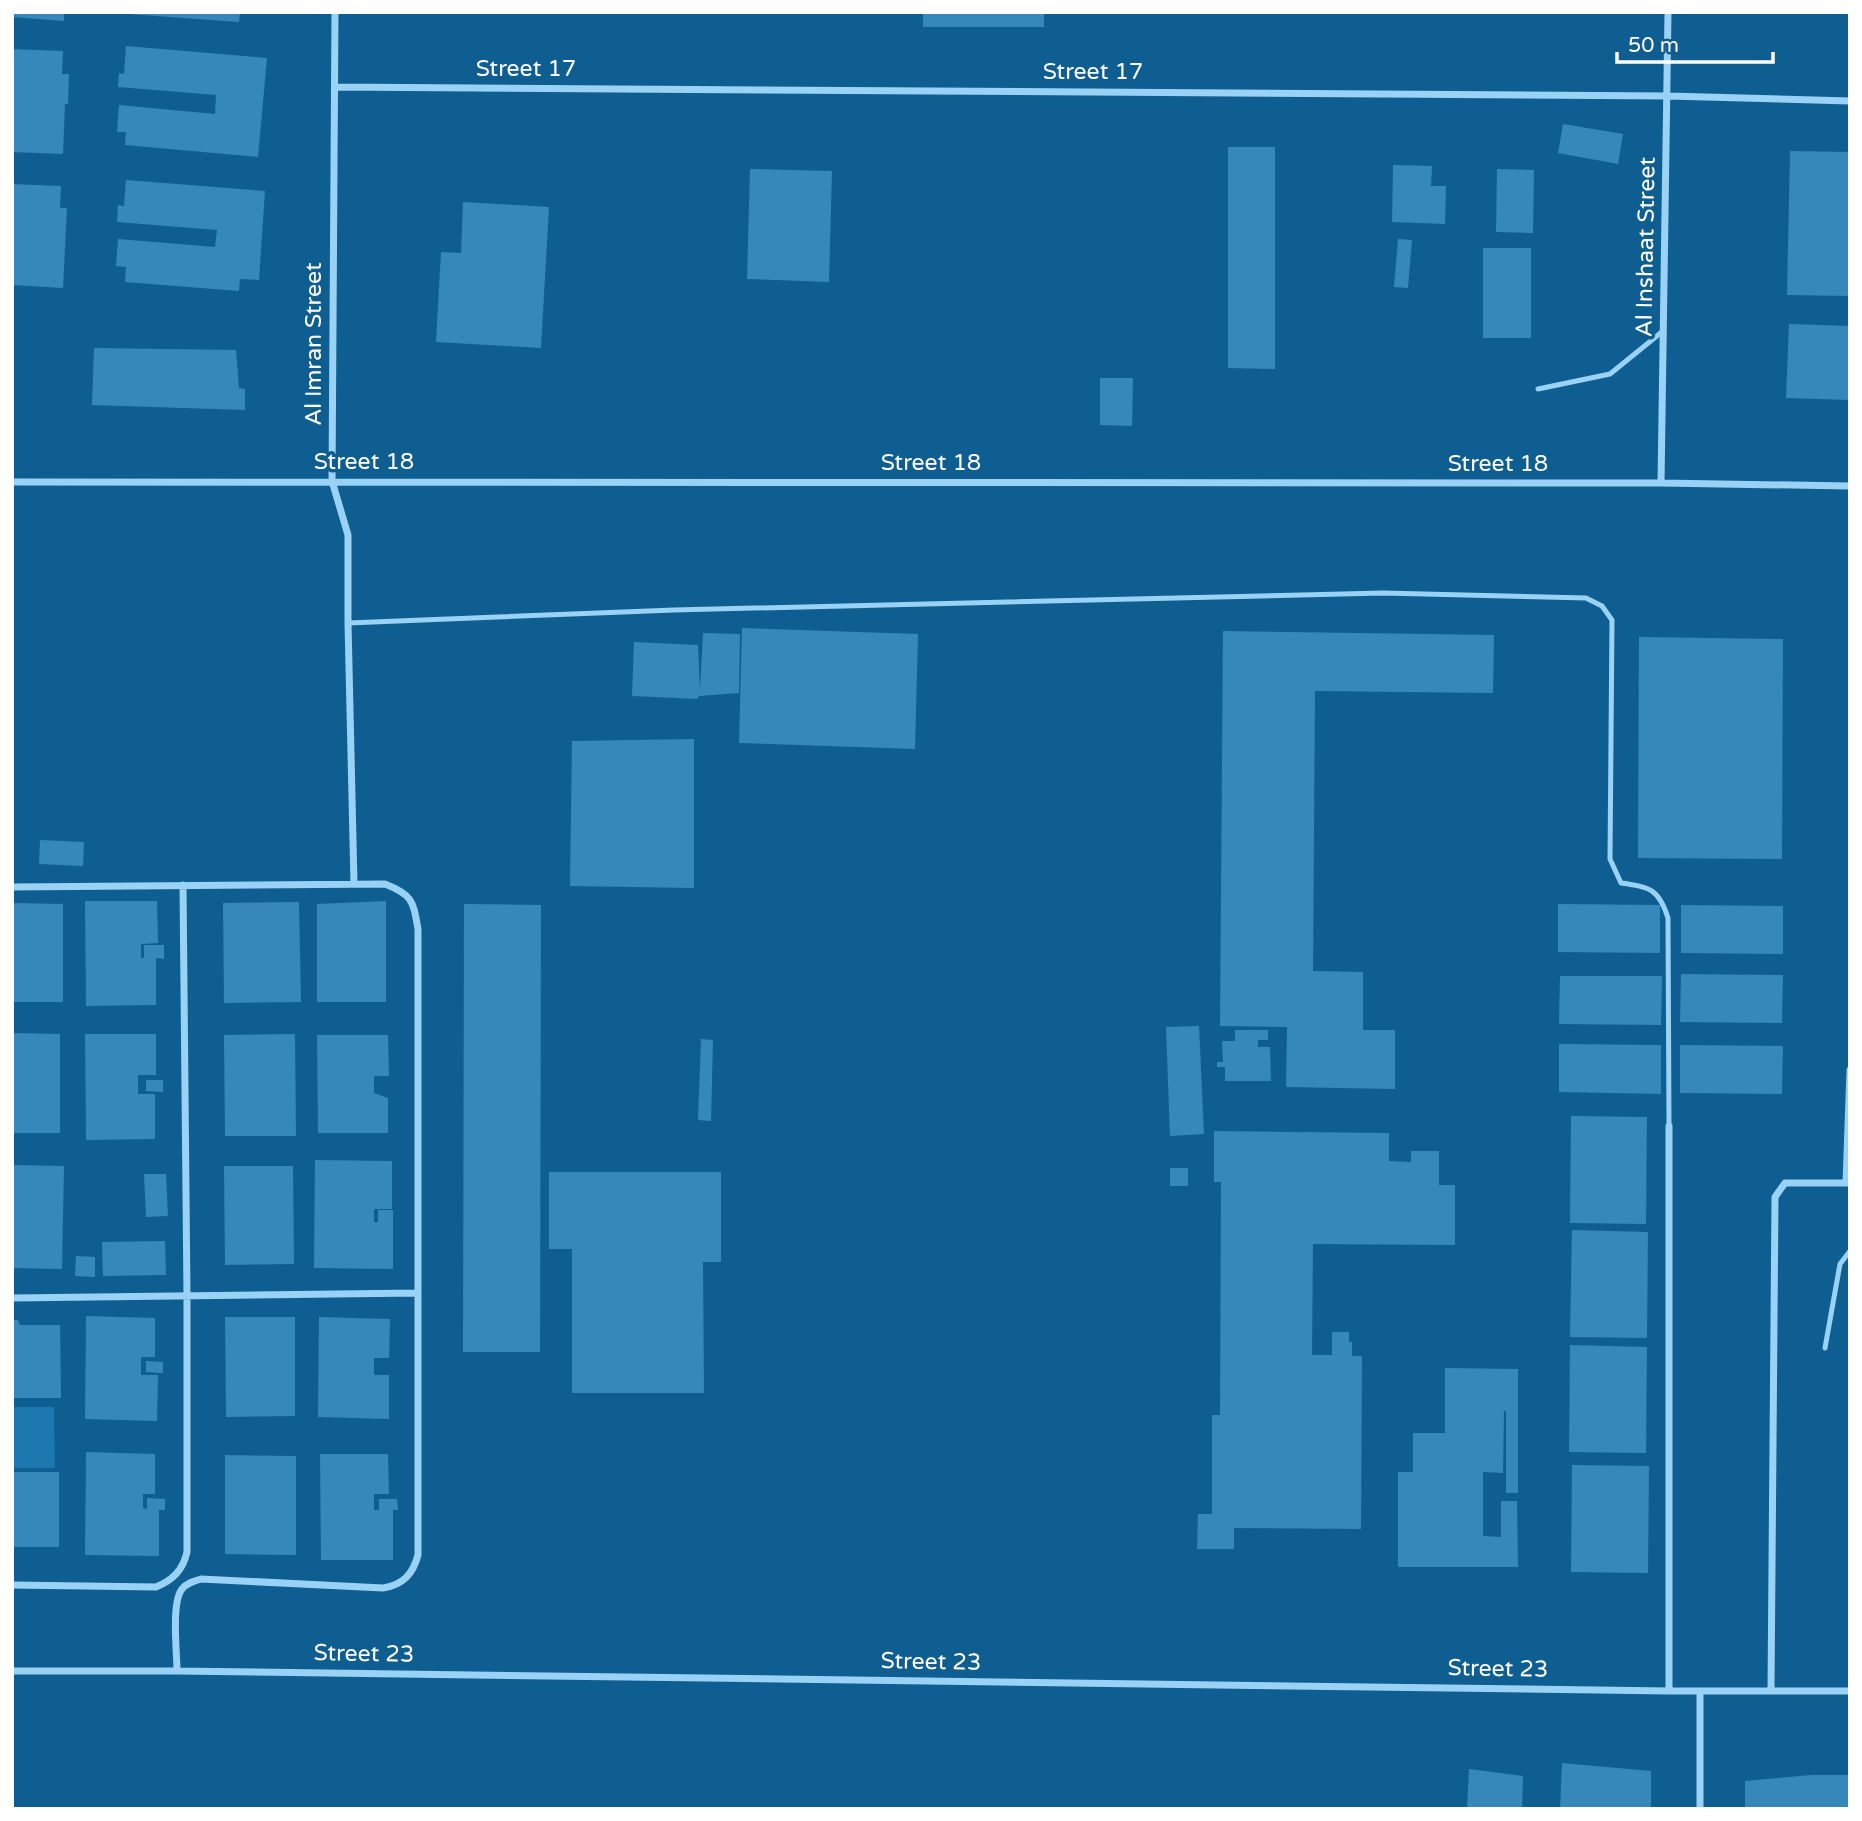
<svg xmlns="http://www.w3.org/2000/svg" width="1862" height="1821" font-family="'Varela Round',sans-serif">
  <rect width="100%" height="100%" fill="#0f5e91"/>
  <!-- green -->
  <path fill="#1d78af" d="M12 1407H54L55 1468H12Z"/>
  <!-- building -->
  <path fill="#3788ba" d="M12 12H64V21L12 17Z
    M129 12H240L239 22 129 14Z
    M923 12H1044V27H923Z
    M126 46 267 58 258 157 125 145 126 132H117L119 105 215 114 216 95 118 87 119 73 124 74Z
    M12 49 63 51 62 74H69L68 104H65L63 154 12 152Z
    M1563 124 1623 134 1618 164 1558 153Z
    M1228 147H1275V369L1228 368Z
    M1790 151 1850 152V296L1787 295Z
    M1393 165 1432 166 1431 186H1446L1445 224 1392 222Z
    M750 169 832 171 829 282 747 279Z
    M1497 169 1534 170 1533 233 1496 232Z
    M126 180 265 191 259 280 240 279 239 291 125 282 126 267 116 266 118 239 215 247 217 230 117 222 118 205 124 206Z
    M12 184 61 186 60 208H67L63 288 12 285Z
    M463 202 549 207 541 348 436 342 441 252 461 253Z
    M1398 239 1412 240 1408 288 1394 287Z
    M1483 248H1531V338H1483Z
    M1789 324 1850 326V400L1786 398Z
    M94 348 236 350 239 388 245 389V410L92 405Z
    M1100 378H1133L1132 426 1100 425Z
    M742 628 918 634 915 749 739 743Z
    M1223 631 1494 635 1493 693 1315 691 1313 971 1363 972V1030H1395V1089L1286 1087 1287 1027 1220 1026Z
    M703 633 740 634 739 693 699 696 697 699 632 696 634 642 698 645 700 691Z
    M1639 637 1783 639 1782 859 1638 858Z
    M694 739V888L570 886 572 741Z
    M40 840 84 842 83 866 39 864Z
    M85 901H157L158 943 141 944V958H144V945H164V959L156 958V1005L86 1006Z
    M386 901V1002H317V904Z
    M299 902 301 1002 224 1003 223 903Z
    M12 903 63 904V1002H12Z
    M464 904 541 905 540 1352H463Z
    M1558 904 1660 905V953L1558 952Z
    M1681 905 1783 906V954L1681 953Z
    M1681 974 1783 975 1782 1023 1680 1022Z
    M1560 976H1662L1661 1025 1559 1024Z
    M1199 1026 1204 1134 1170 1136 1166 1027Z
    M1235 1030H1268V1040H1258V1047H1270L1271 1081H1225V1067H1217V1062H1223L1222 1041H1235Z
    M12 1033 60 1034V1133H12Z
    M85 1034H156V1075H138V1094H155V1139L86 1140Z
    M295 1034 296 1136H225L224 1035Z
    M317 1035H388L389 1076H374V1093L388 1098V1133H318Z
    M701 1039 713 1040 711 1121 698 1120Z
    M1559 1044 1661 1045V1094L1559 1092Z
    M1680 1045 1783 1046 1782 1094 1680 1093Z
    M146 1080H163V1092L146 1091Z
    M1571 1116 1647 1117 1646 1224 1570 1223Z
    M1214 1131 1389 1133V1161L1411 1162V1151H1439V1185H1455V1245L1313 1244 1312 1355H1332V1332H1349V1342H1352V1356H1362L1361 1529 1234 1528V1549H1197L1198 1514H1212V1415H1220L1221 1182H1214Z
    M315 1160 392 1161V1209H374V1222H378V1210H393V1269L314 1268Z
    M12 1165 64 1166 62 1269 12 1268Z
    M224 1166H293L294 1264 225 1265Z
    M1170 1168H1188V1186H1170Z
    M549 1172H721V1262H703L704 1393H572V1249H549Z
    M144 1174H166L168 1216 146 1217Z
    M1572 1230 1648 1232 1647 1338 1570 1337Z
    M165 1241 166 1275 103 1276 102 1242Z
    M76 1256 95 1257V1277L75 1276Z
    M86 1316 155 1318V1357H141V1375H158L157 1421 85 1419Z
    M225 1317H295V1416L226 1417Z
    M319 1317 390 1319 389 1358H374V1375H389V1419L318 1417Z
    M12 1320H18L20 1325H60L61 1398H12Z
    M1570 1345 1647 1347 1646 1453 1569 1452Z
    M146 1361 163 1362V1373L146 1372Z
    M1445 1368 1518 1369V1493H1506V1411H1504L1503 1473 1483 1472V1536L1501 1537V1501H1517L1518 1567H1398V1472H1413V1433H1445Z
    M86 1452 155 1454V1494H143V1508L147 1509V1498L165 1499V1510H159V1556L85 1555Z
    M320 1454H388L389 1494H374V1510H379V1499H397L398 1510H393V1560H321Z
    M225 1455 296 1456V1555L225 1554Z
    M1572 1465 1649 1466 1648 1573 1571 1572Z
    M12 1472H59V1547H12Z
    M1562 1763 1651 1771V1809H1560Z
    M1469 1769 1523 1776 1522 1809H1467Z
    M1811 1775H1850V1809H1745V1781Z"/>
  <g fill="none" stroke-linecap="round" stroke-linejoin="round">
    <!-- service -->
    <path stroke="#99d2f4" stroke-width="5" d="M1538 389 1610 374 1663 331
      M348 623 674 610 1383 593 1586 598 1602 606 1612 620 1610 859 1621 883C1650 887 1659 889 1668 918L1669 1126
      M1825 1348 1840 1264 1850 1251"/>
    <!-- minor -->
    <path stroke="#99d2f4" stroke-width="7" d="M335 12 332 481 348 535V623L354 884
      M335 87 1668 96 1850 101
      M12 482 1661 483 1850 486
      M1661 483 1668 12
      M12 887 385 884C413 895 413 901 418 929V1555C413 1574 403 1585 383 1588L201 1579C194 1581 187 1583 182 1589 171 1603 177 1652 177 1671
      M1669 1126V1691
      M1846 1183 1850 1070
      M12 1298 418 1293
      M12 1585 156 1587C173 1580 183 1570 187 1552V1296L183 885
      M12 1671H177L1669 1691H1850
      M1771 1690 1775 1197 1785 1183H1850
      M1700 1809V1691"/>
  </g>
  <g text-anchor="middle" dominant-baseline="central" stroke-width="7" stroke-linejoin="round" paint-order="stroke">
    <!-- street labels -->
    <g font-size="23" fill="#fff" stroke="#0f5e91">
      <text x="526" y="69">Street 17</text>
      <text x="1093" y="72">Street 17</text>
      <text transform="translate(1646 247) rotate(-89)">Al Inshaat Street</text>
      <text transform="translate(314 344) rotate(-90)">Al Imran Street</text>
      <text x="364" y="462">Street 18</text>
      <text x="931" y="463">Street 18</text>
      <text x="1498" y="464">Street 18</text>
      <text transform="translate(364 1654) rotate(1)">Street 23</text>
      <text transform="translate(931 1662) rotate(1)">Street 23</text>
      <text transform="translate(1498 1669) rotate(1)">Street 23</text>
    </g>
  </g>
  <!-- border -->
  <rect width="1862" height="1821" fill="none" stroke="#ffffff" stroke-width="28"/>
  <!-- scale -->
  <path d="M1617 52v10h156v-10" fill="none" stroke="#ffffff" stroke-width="3.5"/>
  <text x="1628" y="52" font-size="21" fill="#ffffff" stroke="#0f5e91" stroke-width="5" paint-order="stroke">50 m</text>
</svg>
